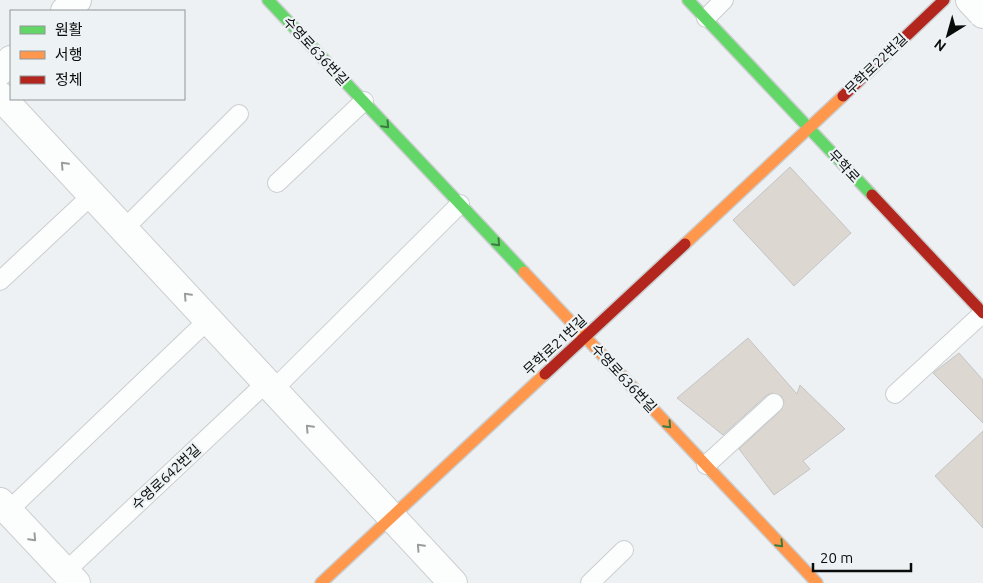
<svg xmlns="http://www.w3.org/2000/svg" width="983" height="583" font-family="Ubuntu,'Noto Sans KR',sans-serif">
  <rect width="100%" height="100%" fill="#eef1f3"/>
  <!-- building -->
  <path fill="#dcd7d0" stroke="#c4c4c5" d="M790 167 851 233 794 286 733 220Z
    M748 338 797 394 800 385 845 429 803 461 810 469 774 495 739 449 781 410 784 401 781 396 772 393 767 395 723 435 677 398Z
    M959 353 983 380V423L933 373Z
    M983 431V528L935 476Z"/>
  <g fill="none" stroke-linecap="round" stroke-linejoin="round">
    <!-- lane casing -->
    <g stroke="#cbcecf" stroke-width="20">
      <path id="lane" d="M706 18 724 0
        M277 183 364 101
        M124 229 239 114
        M0 281 92 195
        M273 390 460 204
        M895 394 983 313
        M706 465 774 403
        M8 511 208 320
        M65 572 267 382
        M590 583 624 550"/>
    </g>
    <!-- street casing -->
    <g stroke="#cbcecf" stroke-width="30">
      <path id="street" d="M970 0 983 14
        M65 11 77 0
        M0 71 11 60
        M0 96 453 583
        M0 502 76 583"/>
    </g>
    <!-- fast casing -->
    <g stroke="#cbcecf" stroke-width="14">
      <path id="fast" d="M268 0 524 272
        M688 0 872 195"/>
    </g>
    <!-- slow casing -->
    <g stroke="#cbcecf" stroke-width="14">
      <path id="slow" d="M685 244 843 96
        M524 272 817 583
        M321 583 545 374"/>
    </g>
    <!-- jam casing -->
    <g stroke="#cbcecf" stroke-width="14">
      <path id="jam" d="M843 96 944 0
        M872 195 983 313
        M545 374 685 244"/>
    </g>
    <!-- lane -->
    <use href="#lane" stroke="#fcfdfd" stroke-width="18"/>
    <!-- street -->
    <use href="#street" stroke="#fcfdfd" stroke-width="28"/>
    <!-- fast -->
    <use href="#fast" stroke="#63d668" stroke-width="11"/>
    <!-- slow -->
    <use href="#slow" stroke="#ff974d" stroke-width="11"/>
    <!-- jam -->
    <use href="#jam" stroke="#b3261e" stroke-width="11"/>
  </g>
  <!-- one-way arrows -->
  <defs><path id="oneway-chevron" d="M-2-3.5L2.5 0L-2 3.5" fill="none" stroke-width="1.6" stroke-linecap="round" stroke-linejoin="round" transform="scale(1.25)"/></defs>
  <g stroke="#3b7b3f">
    <use href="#oneway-chevron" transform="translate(386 125) rotate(47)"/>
    <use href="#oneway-chevron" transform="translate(497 243) rotate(47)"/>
    <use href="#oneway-chevron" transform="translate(668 425) rotate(47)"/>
    <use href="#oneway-chevron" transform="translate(780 544) rotate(47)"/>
  </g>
  <g stroke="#9b9d9d">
    <use href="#oneway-chevron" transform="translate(64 165) rotate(-133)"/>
    <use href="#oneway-chevron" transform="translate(187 296) rotate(-133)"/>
    <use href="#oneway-chevron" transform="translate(309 428) rotate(-133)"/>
    <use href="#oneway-chevron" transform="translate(33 538) rotate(47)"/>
    <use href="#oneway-chevron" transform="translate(420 547) rotate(-133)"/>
  </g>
  <g text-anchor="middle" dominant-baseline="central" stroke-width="4.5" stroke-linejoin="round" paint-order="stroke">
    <!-- street labels -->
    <g font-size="14" fill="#0a0c0c" stroke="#edf2f4">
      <text transform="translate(316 51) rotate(47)">수영로636번길</text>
      <text transform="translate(876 64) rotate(-44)">무학로22번길</text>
      <text transform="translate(844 166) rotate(47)">무학로</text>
      <text transform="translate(555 345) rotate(-43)">무학로21번길</text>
      <text transform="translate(624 378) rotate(47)">수영로636번길</text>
      <text transform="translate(166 477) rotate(-43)">수영로642번길</text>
    </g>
  </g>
  <!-- legend -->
  <rect x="10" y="10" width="175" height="90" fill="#edf2f4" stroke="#929697"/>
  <rect x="20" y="26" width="25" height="8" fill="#63d668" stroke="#929697"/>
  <text x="55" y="35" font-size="15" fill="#0a0c0c">원활</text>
  <rect x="20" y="51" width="25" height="8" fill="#ff974d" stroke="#929697"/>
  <text x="55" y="60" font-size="15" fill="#0a0c0c">서행</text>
  <rect x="20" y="76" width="25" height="8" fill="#b3261e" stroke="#929697"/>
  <text x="55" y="85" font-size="15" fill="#0a0c0c">정체</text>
  <!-- north arrow -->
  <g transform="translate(948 35) rotate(217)" stroke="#edf2f4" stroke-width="4" paint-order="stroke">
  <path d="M0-4L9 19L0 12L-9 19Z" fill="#0a0c0c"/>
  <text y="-8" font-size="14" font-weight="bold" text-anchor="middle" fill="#0a0c0c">N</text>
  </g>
  <!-- scale -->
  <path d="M813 563v8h98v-8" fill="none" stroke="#0a0c0c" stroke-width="2.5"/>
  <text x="820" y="563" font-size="15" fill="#0a0c0c" stroke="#edf2f4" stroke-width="4" paint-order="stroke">20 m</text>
</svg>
